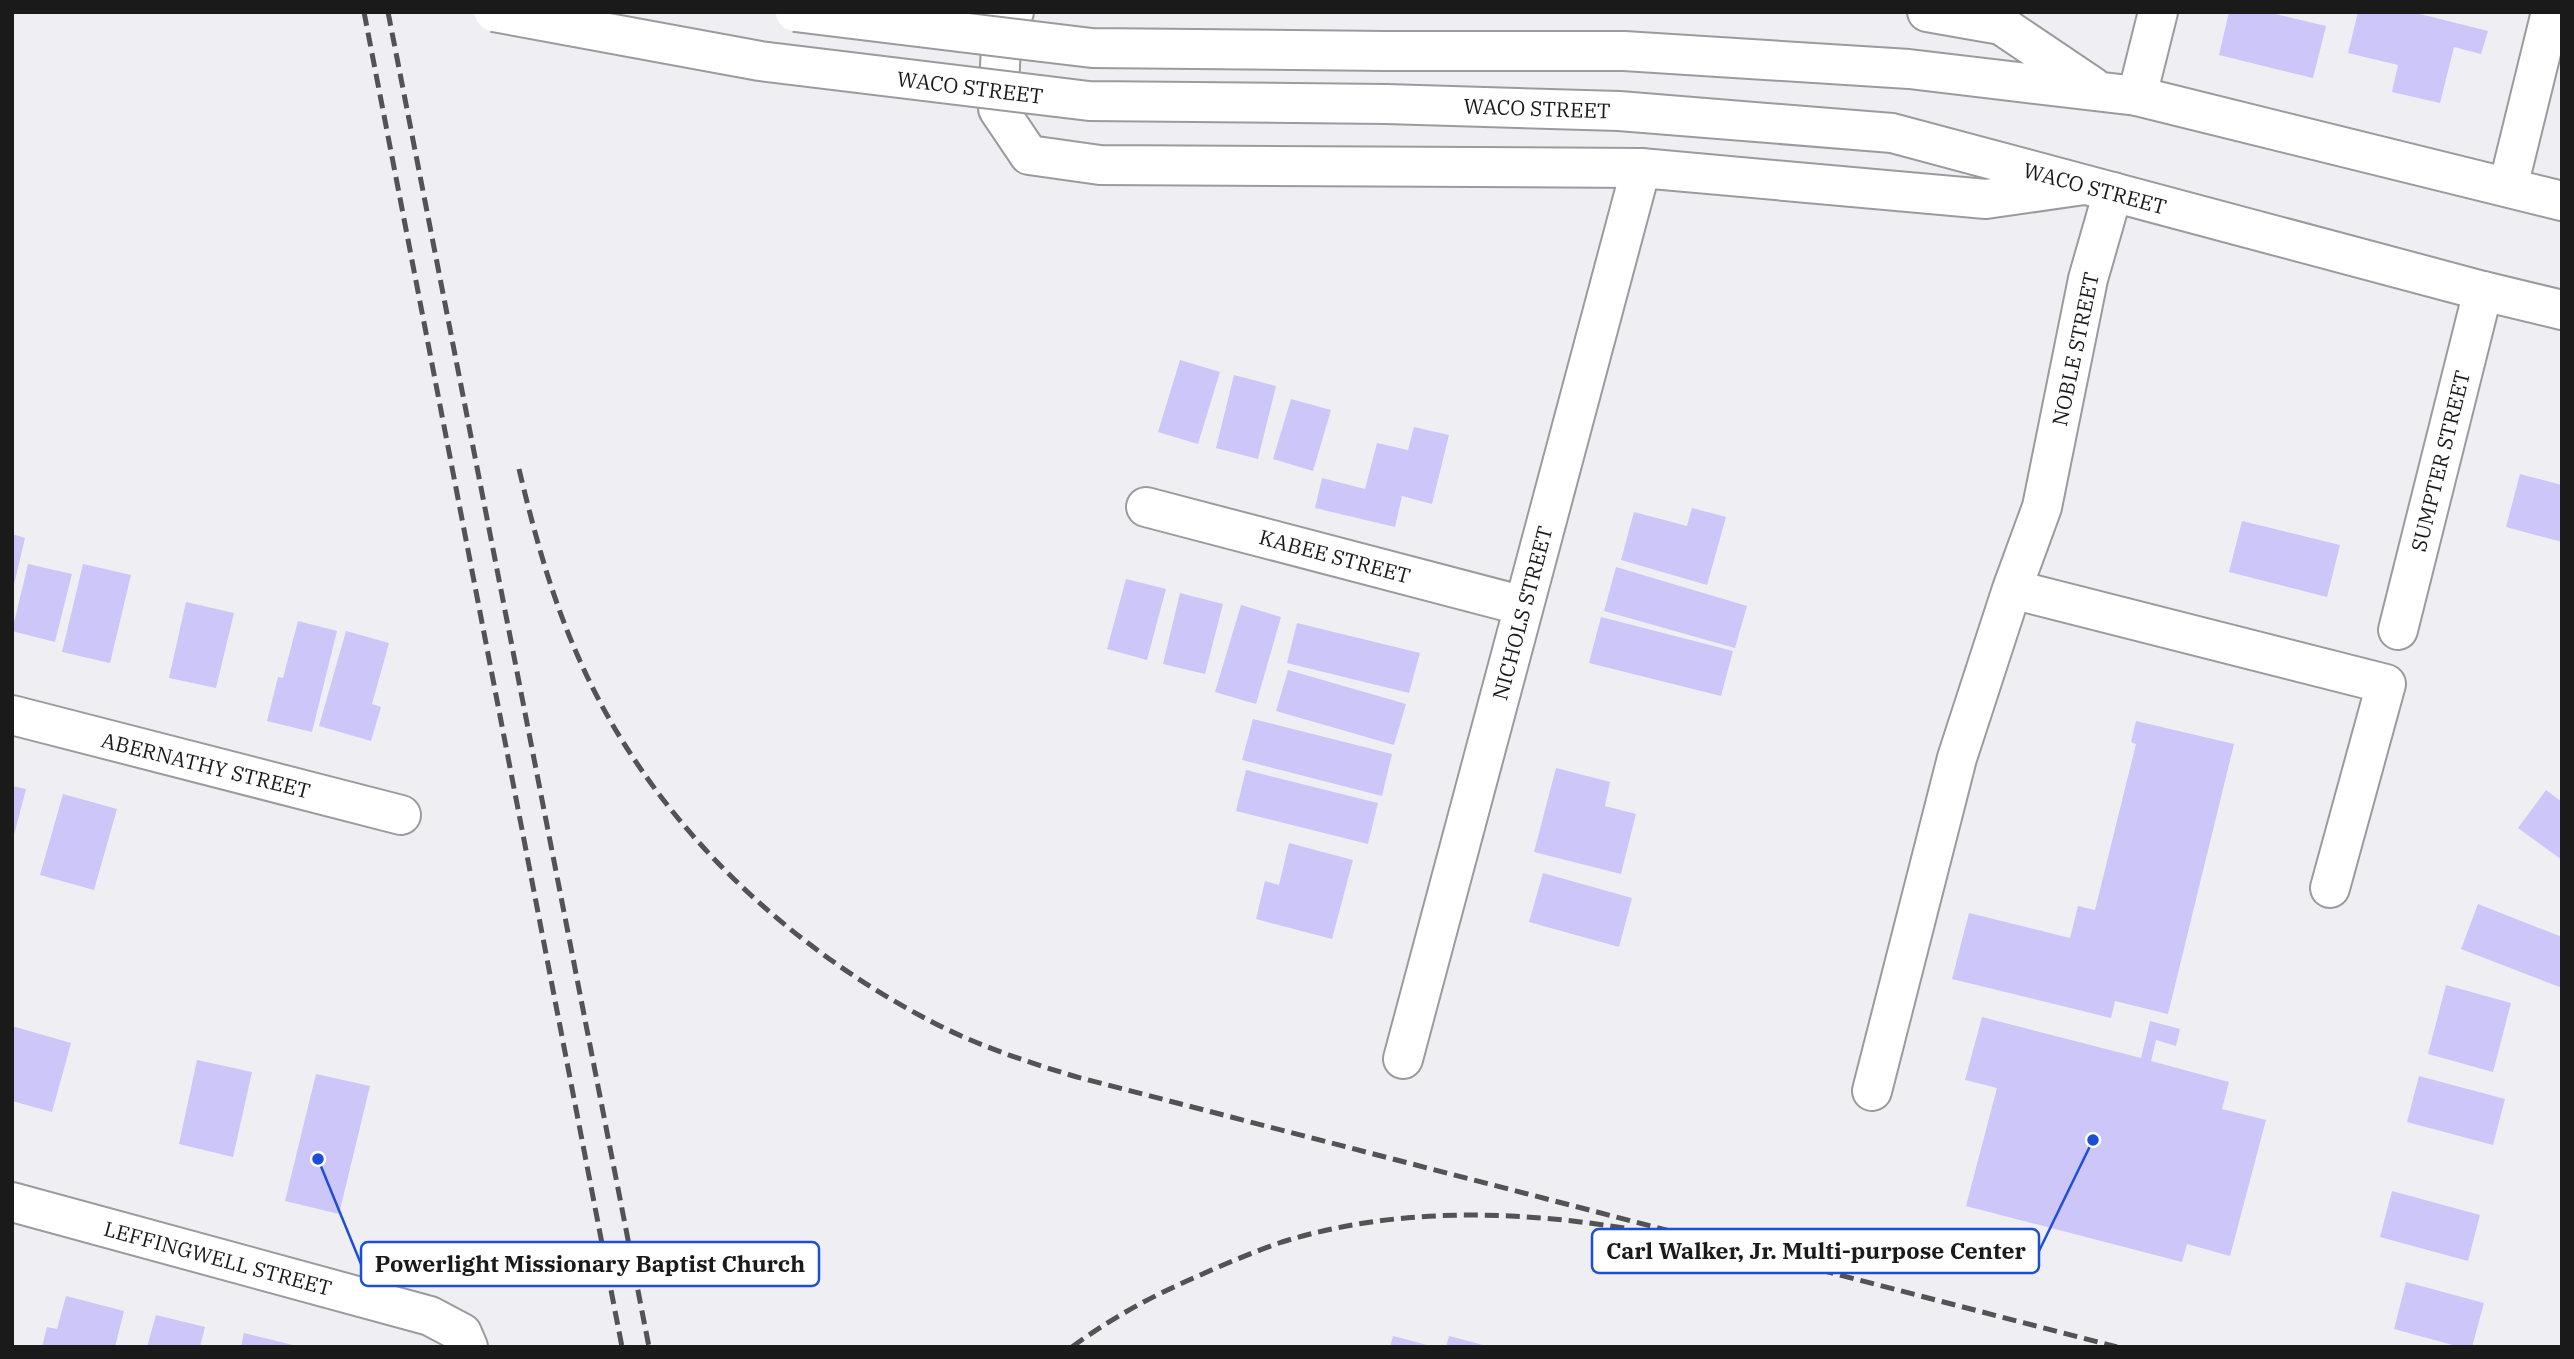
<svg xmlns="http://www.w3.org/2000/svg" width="2574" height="1359" font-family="'IBM Plex Serif',serif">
  <rect width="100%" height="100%" fill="#efeef2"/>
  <!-- building -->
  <path fill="#cdc6f8" d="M2229 12H2267L2326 26 2313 78 2219 55Z
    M2358 12H2412L2488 31 2481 54 2454 47 2440 103 2392 92 2398 65 2348 53Z
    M1180 360 1220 372 1198 444 1158 432Z
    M1234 375 1276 386 1258 459 1216 448Z
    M1291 399 1331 410 1313 471 1273 459Z
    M1414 427 1449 435 1432 504 1402 496 1395 527 1315 508 1322 478 1365 489 1377 443 1408 450Z
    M2520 474 2562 485V542L2506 527Z
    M1692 508 1726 517 1707 585 1621 560 1634 512 1687 526Z
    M2242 521 2340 545 2327 597 2229 572Z
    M12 534 25 538 13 589H12Z
    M28 564 72 574 55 642 12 631Z
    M83 564 131 575 110 663 62 652Z
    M1616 567 1747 606 1735 648 1604 611Z
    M1126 579 1166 589 1147 660 1107 649Z
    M1180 593 1223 604 1205 674 1163 664Z
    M186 602 234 613 216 688 169 678Z
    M1241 605 1281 617 1256 704 1215 692Z
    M1601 617 1733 651 1721 696 1589 663Z
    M298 621 337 631 312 732 267 721 278 677 283 678Z
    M1297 623 1420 653 1409 693 1287 663Z
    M346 631 389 643 372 704 381 707 371 741 319 726Z
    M1288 670 1406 704 1394 745 1276 711Z
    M1253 719 1392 754 1382 796 1242 760Z
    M2136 721 2234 744 2168 1014 2115 1001 2111 1018 1952 979 1969 913 2070 938 2078 906 2095 910 2136 744 2131 742Z
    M1556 768 1610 782 1605 806 1636 814 1621 874 1534 852Z
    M1246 770 1378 803 1368 844 1236 811Z
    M12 786 26 789 13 839 12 838Z
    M2546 790 2562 802V860L2518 828Z
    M63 794 117 809 94 890 40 875Z
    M1289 843 1353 860 1332 939 1256 919 1265 881 1279 885Z
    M1543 873 1632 898 1619 947 1529 922Z
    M2478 904 2562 937V988L2461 949Z
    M2446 985 2511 1003 2493 1072 2428 1054Z
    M1982 1017 2141 1058 2150 1021 2180 1029 2176 1046 2156 1040 2151 1061 2229 1082 2222 1109 2266 1120 2230 1256 2187 1244 2182 1262 1966 1206 1997 1088 1965 1080Z
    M12 1026 71 1043 52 1112 12 1101Z
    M197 1060 252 1072 233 1157 179 1144Z
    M316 1074 370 1086 339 1214 285 1201Z
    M2419 1076 2505 1099 2493 1145 2407 1122Z
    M2392 1191 2480 1215 2468 1261 2380 1237Z
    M2406 1282 2484 1303 2472 1347H2460L2394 1329Z
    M66 1296 124 1311 115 1347H42L47 1327 57 1329Z
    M156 1315 205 1327 200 1347H147Z
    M244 1333 297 1346V1347H241Z
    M1393 1336 1431 1346V1347H1390Z
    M1449 1336 1487 1346V1347H1446Z"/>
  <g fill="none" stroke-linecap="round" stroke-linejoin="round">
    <!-- minor casing -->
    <g stroke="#9b9a9d" stroke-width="42">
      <path id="minor" d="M2137 96 2158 12
        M2508 187 2551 12
        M1146 507 1524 606
        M2012 589 2386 684 2330 888
        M2398 630 2483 291
        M12 715 401 815
        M1403 1059 1641 168
        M1872 1091 1957 758 2012 589 2042 507 2088 279 2113 192
        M12 1202 430 1316 462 1333 468 1347"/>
    </g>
    <!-- major casing -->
    <g stroke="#9b9a9d" stroke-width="42">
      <path id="major" d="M1014 12 1002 23 998 109 1029 155 1100 165 1641 168 1986 199 2084 185
        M1927 12 2001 25 2093 87
        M1386 51H1624L1909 69 2137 96 2562 201
        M1386 104 1619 111 1892 133 2483 291 2562 310"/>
    </g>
    <!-- minor -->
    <use href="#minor" stroke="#fff" stroke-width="38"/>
    <!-- major -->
    <use href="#major" stroke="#fff" stroke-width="38"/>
    <!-- rail -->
    <path stroke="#535355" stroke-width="5" stroke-dasharray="14 7" stroke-linecap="butt" d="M364 12 622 1347
      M388 12 649 1347
      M519 469C535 536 552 599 580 661 650 819 785 947 938 1025 982 1047 1030 1063 1077 1077L2117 1347
      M1072 1347C1111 1318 1154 1295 1198 1276 1225 1264 1253 1252 1282 1242 1394 1207 1515 1210 1630 1229"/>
    <!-- major-bridge casing -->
    <g stroke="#9b9a9d" stroke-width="42" stroke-linecap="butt">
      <path id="major-bridge" d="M494 12 760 61 1089 101 1386 104
        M795 12 1092 48 1386 51"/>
    </g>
    <!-- major-bridge -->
    <use href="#major-bridge" stroke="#fff" stroke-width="38"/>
  </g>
  <g text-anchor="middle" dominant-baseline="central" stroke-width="5" stroke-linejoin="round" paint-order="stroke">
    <!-- street labels -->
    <g font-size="21" fill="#1a1a1b" stroke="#fff">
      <text transform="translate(970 87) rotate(7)">WACO STREET</text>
      <text transform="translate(1537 108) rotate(2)">WACO STREET</text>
      <text transform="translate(2095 188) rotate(15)">WACO STREET</text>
      <text transform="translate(2075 349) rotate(-78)">NOBLE STREET</text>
      <text transform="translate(2440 461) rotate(-76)">SUMPTER STREET</text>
      <text transform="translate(1335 556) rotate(15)">KABEE STREET</text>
      <text transform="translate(1522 613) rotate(-75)">NICHOLS STREET</text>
      <text transform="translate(206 765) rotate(14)">ABERNATHY STREET</text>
      <text transform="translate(218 1258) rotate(15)">LEFFINGWELL STREET</text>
    </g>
  </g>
  <!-- callouts -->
  <path fill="none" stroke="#1d4ed8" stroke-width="2.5" d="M2093 1140L2039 1251M318 1159L361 1264"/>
  <g fill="#1d4ed8" stroke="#fff" stroke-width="2.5">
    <circle cx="2093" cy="1140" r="7"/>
    <circle cx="318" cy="1159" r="7"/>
  </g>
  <g fill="#fff" stroke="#1d4ed8" stroke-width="2.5">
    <rect x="1592" y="1229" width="447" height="44" rx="7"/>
    <rect x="361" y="1242" width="458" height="44" rx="7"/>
  </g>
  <g font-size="23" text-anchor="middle" font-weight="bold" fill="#1a1a1b">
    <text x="1816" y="1259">Carl Walker, Jr. Multi-purpose Center</text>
    <text x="590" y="1272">Powerlight Missionary Baptist Church</text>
  </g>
  <!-- border -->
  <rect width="2574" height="1359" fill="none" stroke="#1a1a1b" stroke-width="28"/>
</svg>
